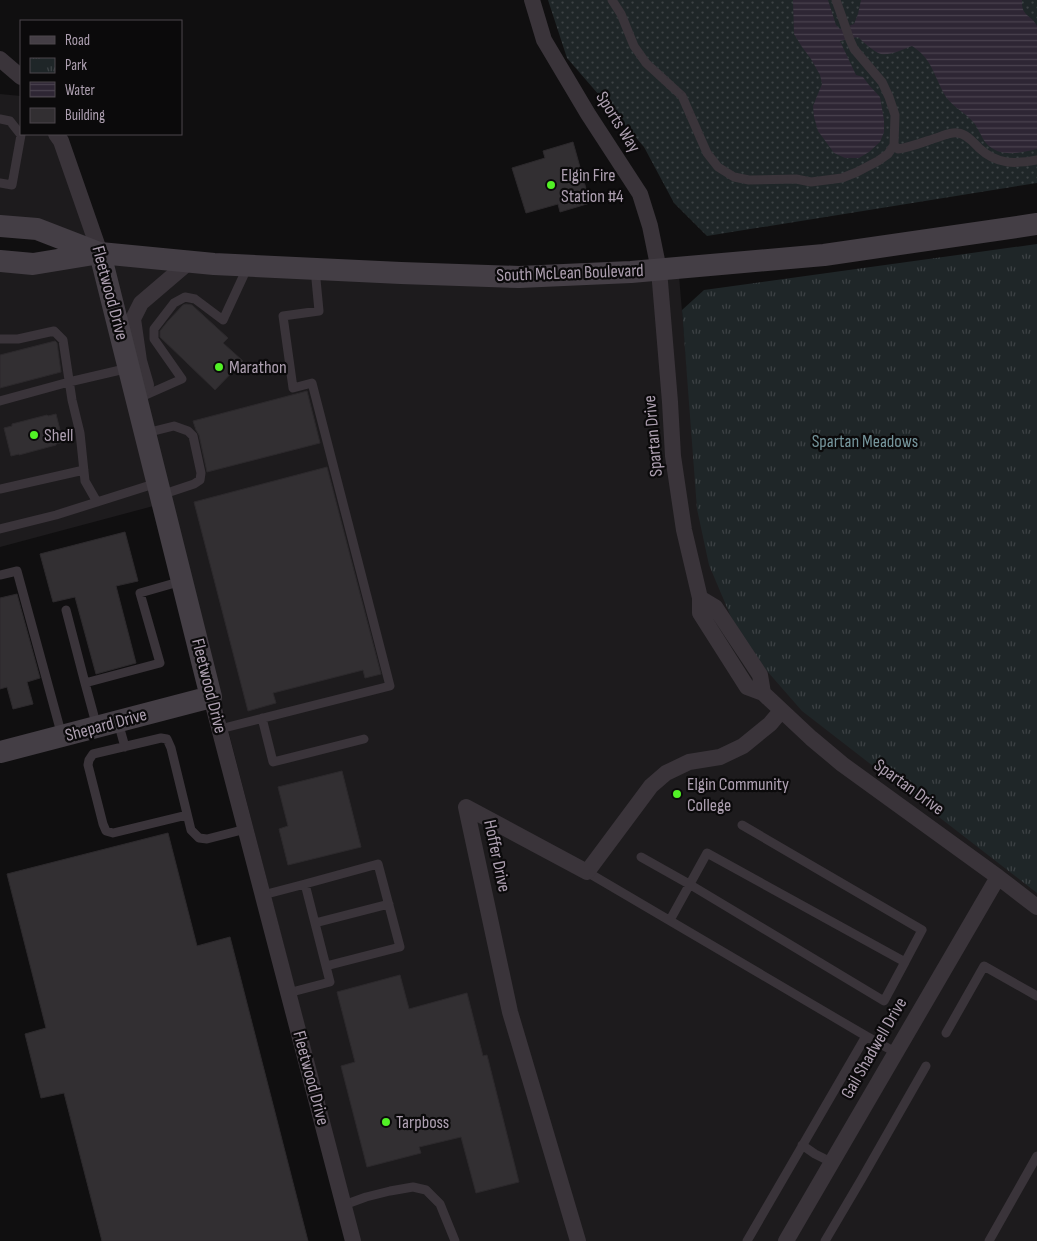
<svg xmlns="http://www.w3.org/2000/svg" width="1037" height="1241" font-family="'Sofia Sans Condensed',sans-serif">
  <defs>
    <pattern id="grass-dots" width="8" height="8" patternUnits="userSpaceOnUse" patternTransform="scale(1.25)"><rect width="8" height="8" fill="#1f2628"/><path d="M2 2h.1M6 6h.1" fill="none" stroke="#3d4245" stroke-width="1.8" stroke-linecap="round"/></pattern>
    <pattern id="park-tufts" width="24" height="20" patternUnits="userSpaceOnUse" patternTransform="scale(1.25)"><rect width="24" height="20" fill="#1f2628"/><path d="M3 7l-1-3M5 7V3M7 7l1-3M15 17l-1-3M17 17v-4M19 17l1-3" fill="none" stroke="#3d4245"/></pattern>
    <pattern id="water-rules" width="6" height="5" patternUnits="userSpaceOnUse" patternTransform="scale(1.25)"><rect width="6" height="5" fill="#2e2634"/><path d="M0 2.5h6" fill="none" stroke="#4a424f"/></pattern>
  </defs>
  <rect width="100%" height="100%" fill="#100f10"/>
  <!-- built -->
  <path fill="#1d1b1d" d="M0 94 21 96V134H51L94 247 0 223Z
    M97 257 161 504 0 547V265Z
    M106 257 679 276 697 485 1037 886V1241H360Z"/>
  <!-- grass -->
  <path fill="url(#grass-dots)" d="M548 0H1037V183L707 236 674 203 644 147 567 58Z"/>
  <!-- park -->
  <path fill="url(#park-tufts)" d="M1037 244V893L802 711 760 663 734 624 709 565 697 509 682 310 704 290Z"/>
  <!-- water -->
  <path fill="url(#water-rules)" d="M793 0H828L836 25 840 29 854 24 858 14 861 0H1022C1021 17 1031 14 1037 26V149C1020 153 999 158 986 143 981 137 979 129 974 123 966 113 954 108 946 97 937 83 933 64 921 53 918 50 915 48 912 46 904 49 889 56 881 54 874 52 863 42 858 37L840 41 856 75 863 77 869 85 880 97 884 120V132L880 142 869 152 859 158H845L834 153 818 131 814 117 813 106 822 84 820 75 811 59 802 47 794 34Z"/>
  <!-- building -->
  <path fill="#322f32" stroke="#2c292c" d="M573 142 590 203 560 212 558 204 526 213 512 168 545 158 543 151Z
    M186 304 192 305 228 338 223 343 243 361 215 390 160 337V331L168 321 183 305Z
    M55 341 57 343 61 372 0 388V355Z
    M307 391 320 443 207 472 199 435 196 430 193 421Z
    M56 414 63 442 56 444V445L19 455V454L11 456 4 428 12 426V424L47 415 48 416Z
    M327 467 381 674 365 678 363 670 273 693 276 703 248 711 194 502Z
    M125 532 138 581 116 586 136 663 96 674 75 597 53 602 40 554Z
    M17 594 40 678 27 682 33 704 13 709 7 687 0 689V598Z
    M342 771 361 847 288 865 279 829 288 826 278 787Z
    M168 833 197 946 230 937 308 1241H102L64 1093 41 1098 25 1034 46 1028 7 874Z
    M400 975 409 1009 467 993 483 1056 487 1055 519 1182 476 1193 461 1137 419 1147 421 1153 367 1167 341 1066 355 1062 337 992Z"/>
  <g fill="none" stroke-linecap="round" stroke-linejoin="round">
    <!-- lane -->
    <path stroke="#3a343a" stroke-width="9" d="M612 0 621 14 634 46 646 63 682 96 707 153 718 167 734 177 749 180 796 179 811 182 842 178 857 172 878 161 888 154 894 145 895 115 889 97 882 82 854 49 850 40 836 0
      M0 119 10 121 21 135 12 185 0 183
      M894 145 898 149C912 147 926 141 939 137 945 135 951 132 958 133 967 134 973 142 979 148 997 165 1015 164 1037 160
      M0 339H18L54 331 63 340 72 400 80 433 85 481 97 502
      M139 398 182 379 154 339V329L174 303 185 297 195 299 223 320 248 266
      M0 401 69 382 129 368
      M146 433 174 426 188 431 193 436 201 473 200 480 194 484 161 495
      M0 489 84 470
      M0 529 56 515 157 483
      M0 575 17 571 62 736
      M66 610 85 683
      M262 718 273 762 364 739
      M118 722 125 747
      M97 727 85 683 160 663 140 593 182 581
      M220 729 390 686 312 383 293 388 283 316 319 311 315 269
      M187 815 113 833 106 831 103 824 88 765 89 760 93 754 161 738 167 739 171 748 191 830 199 838 207 839 246 829
      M742 825 922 930 905 962
      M641 857 689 884 884 1001 905 962 707 853 670 920
      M587 872 866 1036
      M305 884 378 864 400 947 326 966
      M263 895 305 884 330 982 288 993
      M315 923 389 904
      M946 1033 984 966 1037 996
      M802 1145 815 1154 831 1162
      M344 1205 366 1197 390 1191 413 1187 426 1190 440 1204 455 1241
      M747 1241 866 1036 895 1052
      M825 1241 861 1180 926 1066
      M989 1241 1037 1156"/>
    <!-- street -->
    <path stroke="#3a343a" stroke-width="16" d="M532 0 544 40 588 114 640 194 650 226 659 270 670 402 673 456 684 530 700 598V613L747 687 763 693 811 738 842 764 998 877 1037 907
      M0 59 21 77
      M56 134 61 141 100 253
      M137 400 146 385 139 361 133 319 141 303 189 262
      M700 598 715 607 760 675 763 693
      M211 697 353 1241
      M578 1241 510 1012 466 807 587 872 651 786 666 773 689 762 720 757 743 746 770 724 781 711
      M786 1241 998 877"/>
    <!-- secondary -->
    <path stroke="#443e45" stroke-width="22" d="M0 226 37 229 99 253
      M0 261 33 264 100 253 214 264 401 273 519 277 631 272 824 255 1037 224
      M0 752 211 697 100 253"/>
  </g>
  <!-- markers -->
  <g fill="#52f126" stroke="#0b0a0b" stroke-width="2">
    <circle cx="551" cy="185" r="5"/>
    <circle cx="219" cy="367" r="5"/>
    <circle cx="34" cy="435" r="5"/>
    <circle cx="677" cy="794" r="5"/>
    <circle cx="386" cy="1122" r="5"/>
  </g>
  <g text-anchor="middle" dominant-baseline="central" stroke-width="4.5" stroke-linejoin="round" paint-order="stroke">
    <!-- street labels -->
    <g font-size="18" fill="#aea0b1" stroke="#0b0a0b">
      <text transform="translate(618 122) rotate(58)">Sports Way</text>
      <text transform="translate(570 273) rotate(-2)">South McLean Boulevard</text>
      <text transform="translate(110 293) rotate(75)">Fleetwood Drive</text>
      <text transform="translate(653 436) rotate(-95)">Spartan Drive</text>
      <text transform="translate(209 686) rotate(76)">Fleetwood Drive</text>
      <text transform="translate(106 725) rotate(-15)">Shepard Drive</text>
      <text transform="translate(909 787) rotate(36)">Spartan Drive</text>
      <text transform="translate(497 856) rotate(78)">Hoffer Drive</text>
      <text transform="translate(874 1048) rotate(-60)">Gail Shadwell Drive</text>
      <text transform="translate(311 1078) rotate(75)">Fleetwood Drive</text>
    </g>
    <!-- poi labels -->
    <g font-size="18" fill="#aea0b1" stroke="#0b0a0b" text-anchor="start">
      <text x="561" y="175">Elgin Fire<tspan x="561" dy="21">Station #4</tspan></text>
      <text x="229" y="367">Marathon</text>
      <text x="44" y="435">Shell</text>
      <text x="687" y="784">Elgin Community<tspan x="687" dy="21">College</tspan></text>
      <text x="396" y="1122">Tarpboss</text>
    </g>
    <!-- park labels -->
    <g font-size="18" fill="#76969d" stroke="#0b0a0b">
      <text x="865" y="441">Spartan Meadows</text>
    </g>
  </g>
  <!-- legend -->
  <rect x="20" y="20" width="162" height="115" fill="#0b0a0b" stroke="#4c464d"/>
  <rect x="30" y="36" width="25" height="8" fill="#443e45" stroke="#4c464d"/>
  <text x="65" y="45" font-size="15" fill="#aea0b1">Road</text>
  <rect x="30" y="58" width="25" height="15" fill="url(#park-tufts)" stroke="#4c464d"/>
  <text x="65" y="70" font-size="15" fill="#aea0b1">Park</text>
  <rect x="30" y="82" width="25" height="15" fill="url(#water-rules)" stroke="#4c464d"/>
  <text x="65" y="95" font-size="15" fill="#aea0b1">Water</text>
  <rect x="30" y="108" width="25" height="15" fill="#322f32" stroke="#4c464d"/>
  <text x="65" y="120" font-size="15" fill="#aea0b1">Building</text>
</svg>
